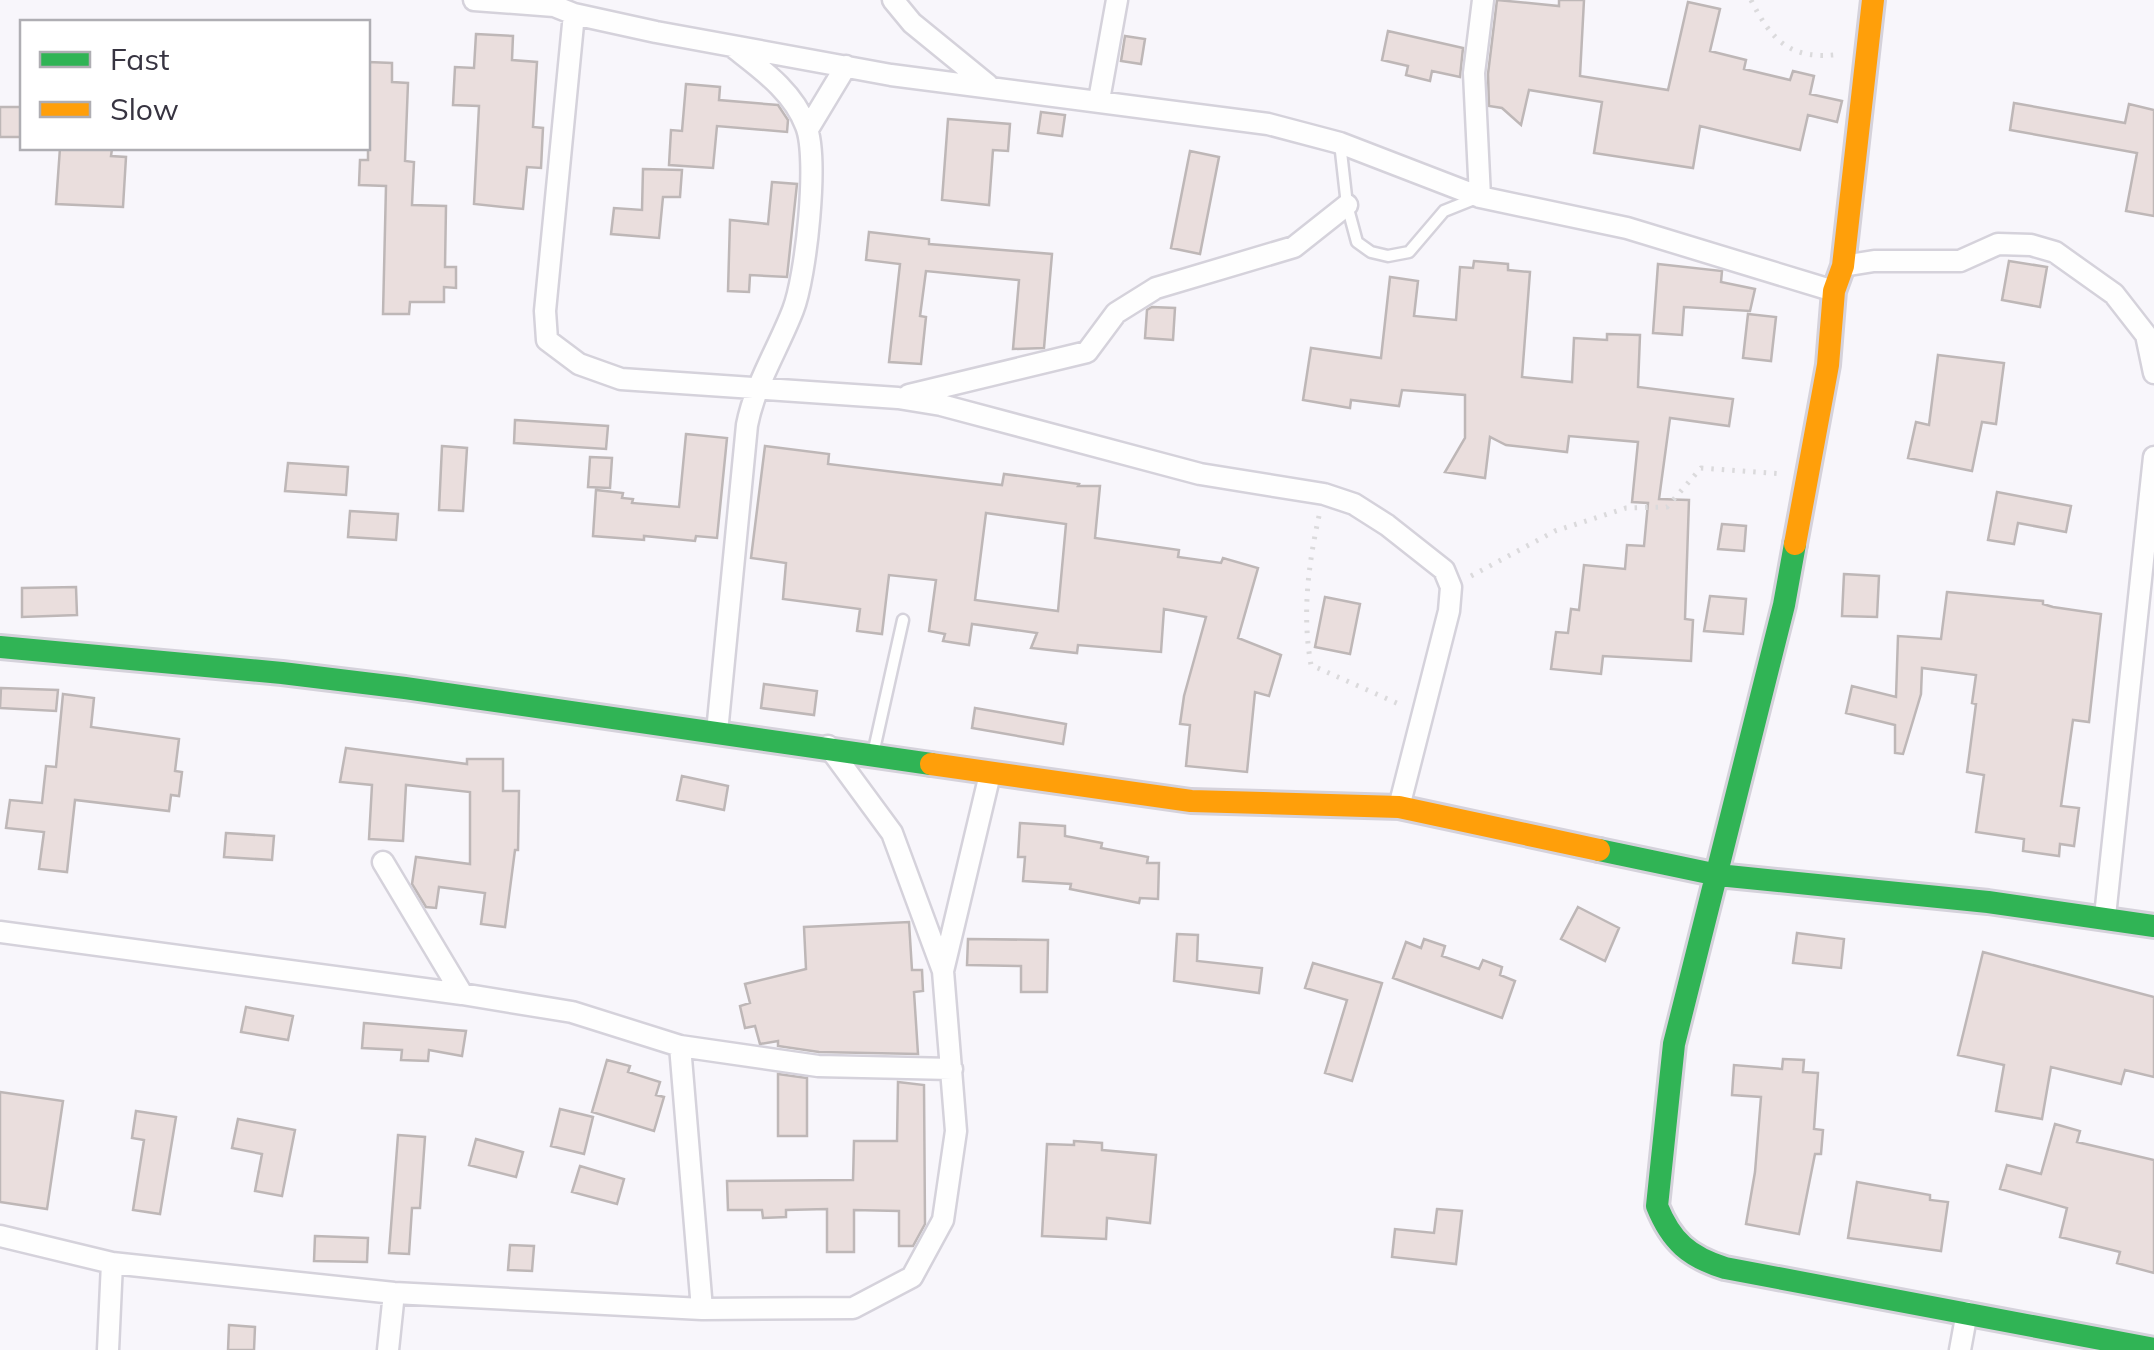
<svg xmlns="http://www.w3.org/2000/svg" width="2154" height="1350" font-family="Mulish,sans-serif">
  <rect width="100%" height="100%" fill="#f8f6fb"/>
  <!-- building -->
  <path fill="#eadedd" stroke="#beb7b7" stroke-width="2.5" fill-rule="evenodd" d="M1497 0 1559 6V0H1584L1580 76 1668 90 1688 2 1720 9 1710 51 1746 60 1744 69 1790 80 1793 71 1814 76 1810 94 1842 101 1837 122 1808 115 1800 150 1700 126 1693 168 1594 153 1602 102 1529 90 1521 125 1502 108 1489 106 1488 74Z
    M1388 31 1463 48 1460 77 1432 71 1430 81 1406 75 1408 66 1382 60Z
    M476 34 513 36 512 60 537 62 533 127 543 128 541 168 527 167 523 209 474 204 479 106 453 105 455 67 474 68Z
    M1125 36 1145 39 1141 64 1121 61Z
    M368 62 392 63V82L408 83 405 161 414 162 412 205 446 206 445 267H456V288L444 287V302H410L409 314H383L386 186 359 185 360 160H368Z
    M686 84 720 87 719 100 778 105 788 120 787 132 717 126 713 168 669 165 671 130 682 131Z
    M2014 103 2125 123 2129 104 2154 110V216L2126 211 2137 153 2010 130Z
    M0 107H22V137H0Z
    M1041 112 1065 115 1062 136 1038 133Z
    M948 119 1010 124 1008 151 993 150 989 205 942 200Z
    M60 148 112 149 111 156 126 157 123 207 56 204Z
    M1190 151 1219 157 1200 254 1171 248Z
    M643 169 682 170 680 197H663L659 238 611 234 614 208 642 210Z
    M772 182 797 184 787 277 750 275 749 292 728 291 730 220 768 224Z
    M869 232 929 239V244L1052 254 1044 348 1013 349 1019 280 926 271 920 316 926 317 921 364 889 362 900 264 866 260Z
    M1474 261 1508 264V270L1530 272 1522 377 1572 382 1574 338 1607 340V334L1640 335 1638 387 1733 399 1729 426 1670 418 1659 499 1689 500 1685 619 1693 620 1691 661 1603 656 1601 674 1551 669 1556 632 1568 633 1571 609 1579 610 1584 565 1625 569 1627 545 1644 546 1648 503 1632 502 1638 442 1569 436 1567 452 1506 445 1490 437 1485 478 1445 472 1465 438V395L1402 390 1399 406 1351 400 1350 408 1303 400 1311 348 1381 358 1390 277 1418 281 1414 316 1456 320 1460 267 1473 268Z
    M2009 261 2047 267 2040 307 2002 300Z
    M1658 264 1722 271 1721 282 1755 289 1750 311 1684 307 1682 335 1653 333Z
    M1152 307 1175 308 1173 340 1145 338 1147 310Z
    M1748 314 1776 317 1771 361 1743 358Z
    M1938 355 2004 363 1996 424 1982 422 1972 471 1908 458 1916 422 1929 425Z
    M515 420 608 426 606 449 514 443Z
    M686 434 727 438 717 538 696 536 695 541 644 536V540L593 536 596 490 623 493 622 498 633 499 632 503 679 507Z
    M442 446 467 448 463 511 439 510Z
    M765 446 829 454 828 464 1002 485 1004 474 1079 484 1078 486H1100L1095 538 1179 550 1178 557 1221 563 1223 558 1258 568 1238 638 1281 655 1269 696 1255 692 1247 772 1186 766 1190 725 1180 724 1184 696 1206 617 1164 609 1161 652 1078 645 1077 653 1031 648 1037 633 972 624 969 645 943 641 945 634 929 631 936 580 889 575 882 634 857 631 860 609 783 599 786 563 751 558ZM986 513 1066 524 1058 611 975 600Z
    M590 457 612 458 610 488 588 487Z
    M288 463 348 467 346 495 285 491Z
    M1997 492 2071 506 2066 532 2018 523 2014 544 1988 540Z
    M350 511 398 514 396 540 348 537Z
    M1722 524 1746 526 1744 551 1718 549Z
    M1844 574 1879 576 1877 617 1842 616Z
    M76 587 77 615 22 617V588Z
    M1947 592 2043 601V604L2053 607 2101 614 2089 722 2073 720 2061 806 2079 808 2074 846 2060 844 2059 856 2023 851 2024 839 1976 832 1984 775 1967 772 1976 704 1972 703 1976 675 1922 668 1921 694 1903 754 1895 753V725L1846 713 1852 686 1896 697 1898 636 1941 639Z
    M1710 596 1746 599 1743 634 1704 631Z
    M1325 597 1360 604 1350 654 1315 647Z
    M764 684 817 691 814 715 761 708Z
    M1 688 58 690 56 711 0 708Z
    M63 694 94 698 91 727 179 739 175 771 182 772 179 796 171 795 169 811 75 800 67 872 39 869 44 832 6 828 10 800 42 803 46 766 56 767Z
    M975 708 1066 724 1063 744 972 728Z
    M346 748 467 764V759H503V791H519L518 850H515L505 927 481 924 485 893 439 887 436 908 426 907 412 884 416 857 470 864V792L406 785 403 841 369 839 372 785 340 782Z
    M682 776 728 786 724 810 677 800Z
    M1020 823 1065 826V836L1102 843 1101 848 1148 857 1147 863H1159L1158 899 1140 898 1139 903 1070 889 1071 884 1023 881 1025 857H1018Z
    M226 833 274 836 272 860 224 857Z
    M1578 907 1619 928 1605 961 1561 939Z
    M909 922 912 970H922L923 991 914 992 918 1054 819 1052 778 1046V1041L760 1044 755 1026 745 1028 740 1006 750 1003 745 984 806 969 804 927Z
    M1797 933 1844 939 1841 968 1793 963Z
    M1177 934 1198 935 1197 961 1262 968 1259 993 1174 981Z
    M968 939 1048 940 1047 992H1021V966L967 965Z
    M1424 939 1445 946 1442 956 1479 969 1483 960 1502 967 1500 975 1515 981 1502 1018 1393 978 1406 942 1421 948Z
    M1983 952 2154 997V1077L2125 1070 2121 1084 2051 1067 2042 1119 1996 1111 2004 1065 1958 1055Z
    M1313 963 1382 983 1352 1081 1325 1073 1347 1000 1305 988Z
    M246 1007 293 1016 288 1040 241 1032Z
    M364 1023 466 1031 462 1056 429 1050 428 1061 401 1060 402 1050 362 1048Z
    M1783 1059 1804 1060 1803 1072 1818 1073 1814 1129 1823 1130 1821 1154H1815L1799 1234 1746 1224 1755 1172 1761 1097 1732 1095 1734 1065 1782 1069Z
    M607 1060 630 1066 628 1072 660 1082 656 1095 664 1097 654 1131 592 1112Z
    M778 1074 807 1078V1136H778Z
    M898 1082 924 1085 925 1224 913 1246H899V1211L854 1210V1252H827V1209L786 1210V1217L763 1218 762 1210H728L727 1181 853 1180 854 1141H897Z
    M0 1092 63 1101 47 1209 0 1202Z
    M560 1109 593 1117 584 1154 551 1146Z
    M136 1111 176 1117 160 1214 133 1210 144 1140 132 1138Z
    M238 1119 295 1130 282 1196 255 1191 262 1154 232 1148Z
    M2055 1124 2080 1131 2077 1142 2154 1160V1273L2117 1263 2120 1252 2060 1237 2067 1208 2000 1189 2007 1165 2041 1174Z
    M398 1135 425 1137 420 1208H412L409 1254 389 1253Z
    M476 1139 523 1152 516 1177 469 1165Z
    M1074 1141 1102 1143V1150L1156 1155 1150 1223 1107 1218 1106 1239 1042 1236 1047 1144 1074 1145Z
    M580 1166 624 1179 617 1204 572 1192Z
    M1857 1182 1930 1195V1200L1948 1202 1941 1251 1848 1238Z
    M1437 1209 1462 1211 1456 1264 1392 1257 1395 1229 1434 1233Z
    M315 1236 368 1238 367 1262 314 1261Z
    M510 1245 534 1246 532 1271 508 1270Z
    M229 1325 255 1327 254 1350H228Z"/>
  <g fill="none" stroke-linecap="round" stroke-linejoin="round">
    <!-- lane casing -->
    <g stroke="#d5d2db" stroke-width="15">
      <path id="lane" d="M1340 143 1347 205 1357 242 1371 252 1388 256 1409 252 1444 211 1474 199
        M873 754 903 620"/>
    </g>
    <!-- street casing -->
    <g stroke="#d5d2db" stroke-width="25">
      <path id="street" d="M474 0 554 6 574 14 656 32 891 75 1268 124 1340 143 1480 197 1627 228 1834 291
        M893 0 912 23 988 85
        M574 14 545 311 547 340 579 364 621 379 898 398 941 405 1200 474 1324 494 1354 504 1387 525 1444 570 1451 587 1449 611 1399 807
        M1099 100 1117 0
        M808 129 846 66
        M1480 197 1474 73 1483 0
        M1843 266 1874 261H1960L1998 244 2031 245 2055 252 2114 294 2146 335 2154 373
        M909 395 1087 352 1116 313 1156 288 1294 247 1347 205
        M717 732 747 425C755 384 778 349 793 310 806 277 819 158 806 126 793 91 761 69 733 47
        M383 862 462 994
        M2105 916 2154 457
        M0 932 462 994 572 1012 680 1046 702 1309
        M943 971 990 774
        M680 1046 818 1066 952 1069
        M0 1236 112 1263 394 1293 702 1309 853 1308 912 1277 943 1220 956 1131 943 971 892 833 828 746
        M108 1350 112 1263
        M388 1350 394 1293
        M1960 1350 1967 1312"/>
    </g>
    <!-- fast casing -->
    <g stroke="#d5d2db" stroke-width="28">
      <path id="fast" d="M1795 544 1784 605 1674 1044 1657 1206C1671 1241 1689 1257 1725 1268L2154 1349
        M0 647 282 673 405 688 931 764
        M1599 850 1718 875 1988 902 2154 926"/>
    </g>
    <!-- slow casing -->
    <g stroke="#d5d2db" stroke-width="28">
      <path id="slow" d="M1795 544 1828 365 1834 291 1843 266 1873 0
        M931 764 1191 801 1399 807 1599 850"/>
    </g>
    <!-- path -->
    <path stroke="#dbdadc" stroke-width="5" stroke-dasharray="2.5 8" stroke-linecap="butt" d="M1751 0C1772 42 1792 61 1841 54
      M1319 516C1308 566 1302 615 1311 665L1401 705
      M1471 576 1555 531 1626 508 1667 507 1701 468 1783 474"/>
    <!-- lane -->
    <use href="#lane" stroke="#fefefe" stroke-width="10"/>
    <!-- street -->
    <use href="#street" stroke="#fefefe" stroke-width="20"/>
    <!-- fast -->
    <use href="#fast" stroke="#30b455" stroke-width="22"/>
    <!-- slow -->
    <use href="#slow" stroke="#ff9f0a" stroke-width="22"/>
  </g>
  <!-- legend -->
  <rect x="20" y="20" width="350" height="130" fill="#ffffff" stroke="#afaeb3" stroke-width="2.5"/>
  <rect x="40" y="52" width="50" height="15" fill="#30b455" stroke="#afaeb3" stroke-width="2.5"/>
  <text x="110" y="70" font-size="30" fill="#373441">Fast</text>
  <rect x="40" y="102" width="50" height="15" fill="#ff9f0a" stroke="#afaeb3" stroke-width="2.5"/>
  <text x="110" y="120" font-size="30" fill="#373441">Slow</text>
</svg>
